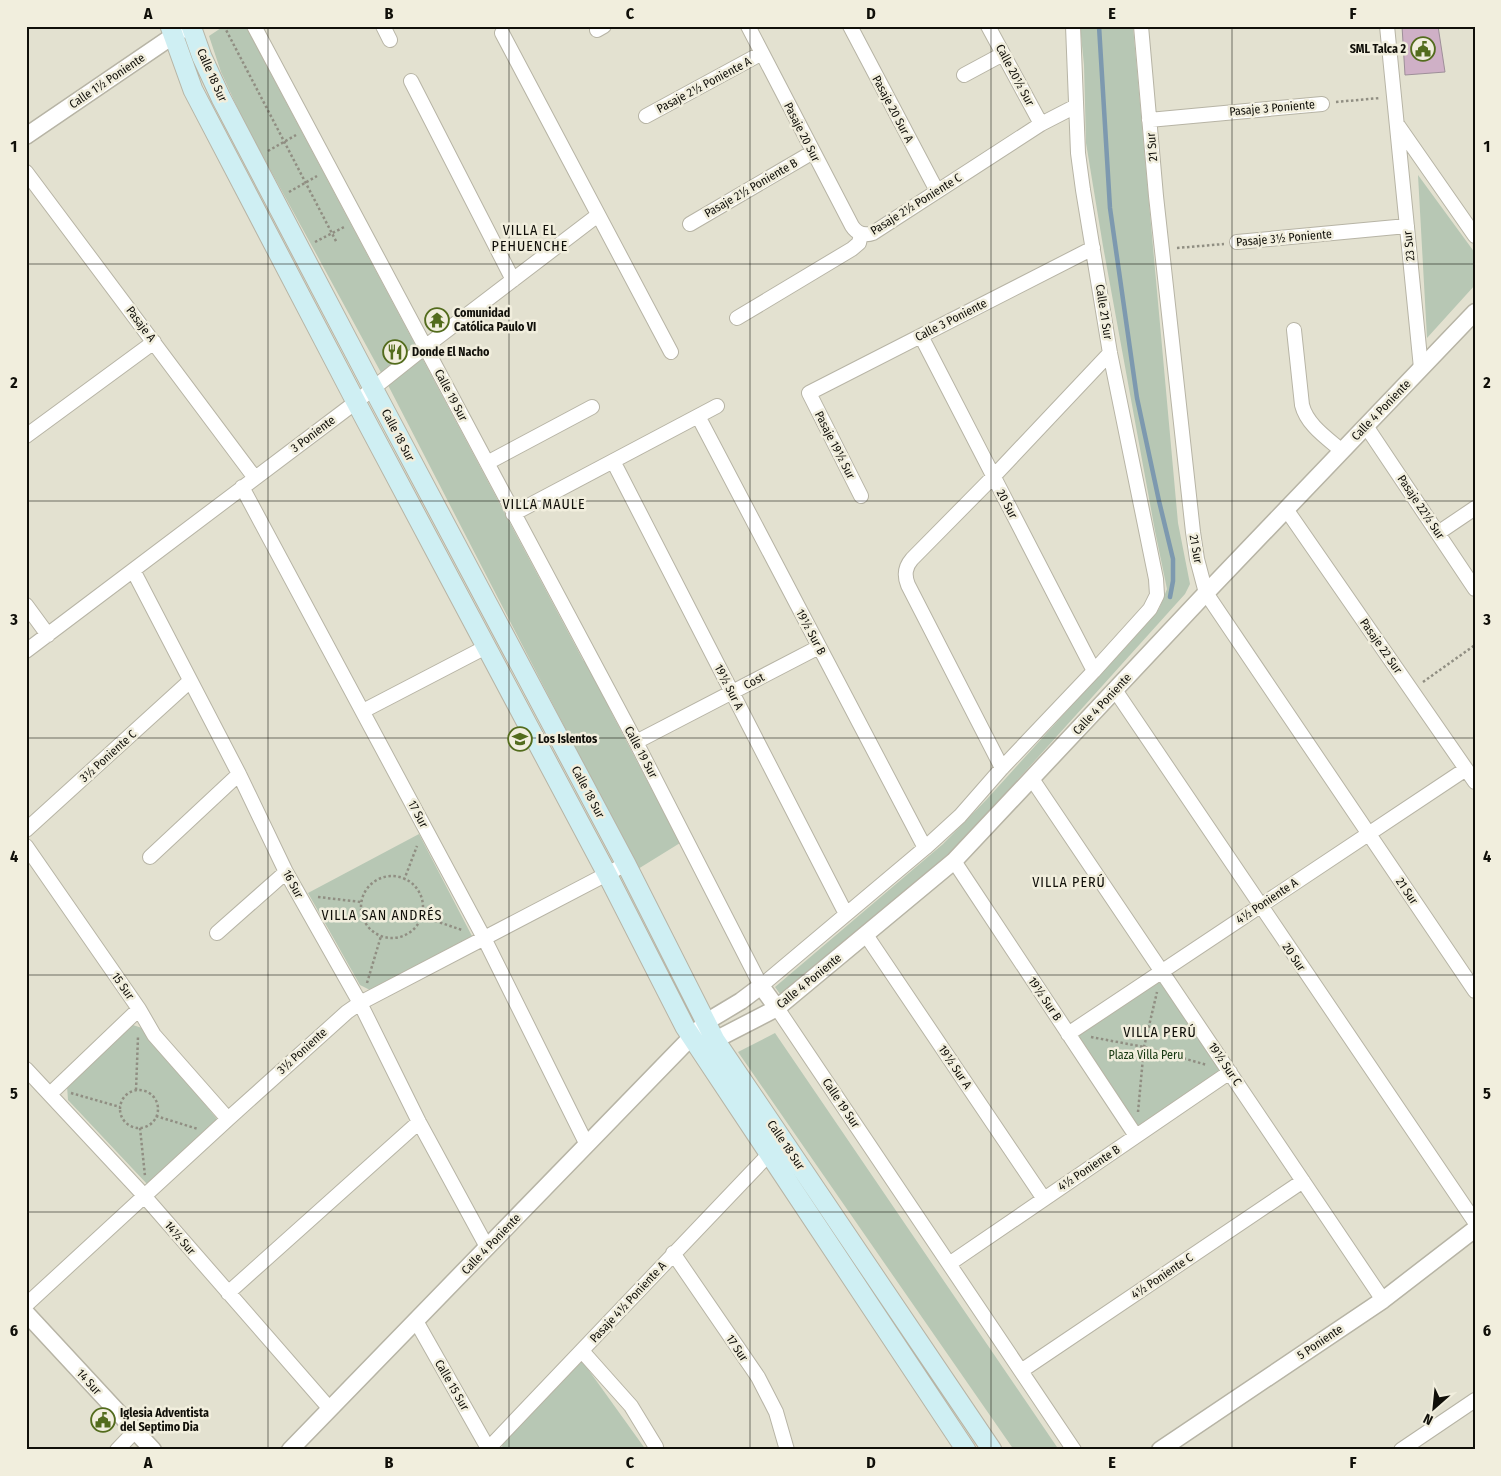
<svg xmlns="http://www.w3.org/2000/svg" width="1501" height="1476" font-family="'Fira Sans Condensed',sans-serif">
  <rect width="100%" height="100%" fill="#e3e1d0"/>
  <!-- green -->
  <path fill="#b7c7b4" d="M224 26H249L271 74 583 660 597 675 609 705V708L680 843 638 869 390 389 242 118 221 72 209 36Z
    M1080 26H1133L1178 523 1190 584 1185 594 949 856 780 994 775 987 943 844 987 799 1159 609 1167 589 1155 531 1103 246 1086 143 1084 65Z
    M1418 175 1475 253V285L1427 338Z
    M419 834 473 938 372 991 360 985 308 893Z
    M1157 977 1222 1074 1135 1132 1069 1035Z
    M133 1025 142 1028 217 1119 147 1184 68 1100 67 1086Z
    M775 1033 1059 1450H1014L738 1052Z
    M580 1358 646 1450H503L501 1441Z"/>
  <g fill="none" stroke-linecap="round" stroke-linejoin="round">
    <!-- stream -->
    <path stroke="#7d99af" stroke-width="4.5" d="M1099 26 1110 208 1137 398 1159 501 1173 559V581L1170 597"/>
  </g>
  <!-- building -->
  <path fill="#cfb0c6" stroke="#9e8f99" d="M1402 26H1438L1445 72 1405 75Z"/>
  <g fill="none" stroke-linecap="round" stroke-linejoin="round">
    <!-- minor casing -->
    <g stroke="#b7b4a5" stroke-width="16">
      <path id="minor" d="M254 26 636 742 761 986 925 848 960 816 1002 768 1094 671 1150 609 1157 595 1156 579 1110 353 1083 190 1078 153 1073 26
        M383 26 390 40
        M748 26 852 226C857 234 865 236 873 233L1041 124 1076 106
        M850 26 937 191
        M988 26 1041 124
        M1141 26 1156 196 1193 532 1197 559 1206 593 1475 991
        M1387 26 1421 368
        M597 30 604 26
        M502 33 671 352
        M964 75 1003 54
        M411 81 513 280
        M646 116 762 53
        M1149 120 1322 104
        M1397 124 1475 236
        M26 172 255 478
        M690 224 813 152
        M1237 242 1407 226
        M737 318 852 249 859 243 861 234
        M1294 330 1302 405C1307 425 1327 438 1342 451
        M921 336 1094 671
        M698 416 925 848
        M1366 426 1475 589
        M26 436 154 342
        M613 461 846 914
        M487 463 592 407
        M242 487 484 938 587 1145
        M861 496 809 393 1093 248
        M1286 509 1475 782
        M513 514 717 406
        M1438 533 1475 508
        M134 572 239 774 286 872 360 1003 419 1122 487 1247
        M26 605 48 635
        M26 651 356 402 425 347 598 215
        M1115 690 1475 1222
        M363 711 486 647
        M636 742 819 647
        M1002 768 908 585C904 575 905 567 912 559L993 477 1110 353
        M1032 779 1383 1300
        M26 830 190 681
        M26 846 139 1009 154 1035 228 1119
        M150 857 239 774
        M954 861 1136 1136
        M217 933 286 872
        M866 935 1044 1199
        M777 1008 1074 1450
        M1068 1034 1466 769
        M26 1069 139 1190 330 1409
        M50 1094 139 1009
        M673 1253 758 1377 776 1412 787 1450
        M949 1264 1230 1072
        M228 1293 419 1122
        M26 1305 228 1119 347 1012 360 1003 626 864
        M416 1321 489 1450
        M582 1351 631 1406 656 1447V1450
        M1021 1371 1303 1181
        M117 1450 135 1431
        M487 1450 770 1153
        M1401 1450 1475 1400"/>
    </g>
    <!-- tertiary casing -->
    <g stroke="#b7b4a5" stroke-width="19">
      <path id="tertiary" d="M26 136 183 29
        M704 1039 715 1040 777 1008 954 861 1206 593 1475 312
        M26 1313 153 1450
        M290 1450 706 1022 741 1001 761 986 777 1008
        M1160 1450 1383 1300 1475 1229"/>
    </g>
    <!-- secondary casing -->
    <g stroke="#b7b4a5" stroke-width="21">
      <path id="secondary" d="M170 26 193 90 356 402 607 874 685 1027 966 1450
        M191 26 202 57 221 98 373 388 626 864 715 1040 992 1450"/>
    </g>
    <!-- path -->
    <path stroke="#908e82" stroke-width="2.5" stroke-dasharray="2.5 2.5" stroke-linecap="butt" d="M224 26 337 243
      M1336 102 1380 98
      M268 151 296 135
      M289 192 317 176
      M315 242 346 226
      M1177 248 1224 244
      M1423 682 1475 645
      M361 907a31 31 0 1 1 62 0a31 31 0 1 1-62 0Z
      M404 880 417 846
      M318 897 361 902
      M421 916 462 930
      M367 983 381 936
      M1091 1037 1144 1047 1207 1065
      M136 1090 138 1037
      M120 1109a19 19 0 1 1 38 0a19 19 0 1 1-38 0Z
      M71 1093 120 1107
      M1138 1112 1144 1047 1157 992
      M156 1116 198 1129
      M140 1128 145 1176"/>
    <!-- minor -->
    <use href="#minor" stroke="#fff" stroke-width="14"/>
    <!-- tertiary -->
    <use href="#tertiary" stroke="#fff" stroke-width="16"/>
    <!-- secondary -->
    <use href="#secondary" stroke="#cfeff3" stroke-width="19"/>
  </g>
  <!-- grid -->
  <path fill="none" stroke="#100f09" stroke-width="1" stroke-opacity="0.55" d="M268 26V1450M509 26V1450M750 26V1450M991 26V1450M1232 26V1450M26 264H1475M26 501H1475M26 738H1475M26 975H1475M26 1212H1475"/>
  <!-- icons -->
  <defs>
    <g id="civic-ring" transform="scale(1.25)"><circle r="9.5" fill="#f1eedd" stroke="#536c1d" stroke-width="1.5"/><path d="M-.6-6.5H3V-4.5H.6V-3L4-1V1h2V6H-6V1h2V-1L-.6-3ZM-1.2 2.5V6h2.4V2.5Z" fill="#536c1d"/></g>
    <g id="temple-ring" transform="scale(1.25)"><circle r="9.5" fill="#f1eedd" stroke="#536c1d" stroke-width="1.5"/><path d="M0-6L5-2H3V0L6.5 2.5H4V6H1.5V3h-3V6H-4V2.5H-6.5L-3 0V-2H-5Z" fill="#536c1d"/></g>
    <g id="restaurant-ring" transform="scale(1.25)"><circle r="9.5" fill="#f1eedd" stroke="#536c1d" stroke-width="1.5"/><path d="M-5-6h1v4h1v-4h1v4h1v-4h1v5L-1.5 .5V6h-2V.5L-5-1ZM5-6V6H3V1.5H1.5Q1.5-4 5-6Z" fill="#536c1d"/></g>
    <g id="school-ring" transform="scale(1.25)"><circle r="9.5" fill="#f1eedd" stroke="#536c1d" stroke-width="1.5"/><path d="M0-5L7-2L0 1L-7-2ZM-4 1L0 2.5L4 1V4Q0 6-4 4Z" fill="#536c1d"/></g>
  </defs>
  <g fill-rule="evenodd">
    <use href="#civic-ring" x="1423" y="49"/>
    <use href="#temple-ring" x="437" y="320"/>
    <use href="#restaurant-ring" x="395" y="352"/>
    <use href="#school-ring" x="520" y="739"/>
    <use href="#civic-ring" x="103" y="1420"/>
  </g>
  <g text-anchor="middle" dominant-baseline="central" stroke-width="5" stroke-linejoin="round" paint-order="stroke">
    <!-- poi labels -->
    <g font-size="12" font-weight="bold" fill="#100f09" stroke="#f1eedd" text-anchor="start">
      <text x="1406" y="49" text-anchor="end">SML Talca 2</text>
      <text x="454" y="313">Comunidad<tspan x="454" dy="14">Católica Paulo VI</tspan></text>
      <text x="412" y="352">Donde El Nacho</text>
      <text x="538" y="739">Los Islentos</text>
      <text x="120" y="1413">Iglesia Adventista<tspan x="120" dy="14">del Septimo Dia</tspan></text>
    </g>
    <!-- street labels -->
    <g font-size="12" fill="#100f09" stroke="#f1eedd">
      <text transform="translate(212 75) rotate(66)">Calle 18 Sur</text>
      <text transform="translate(1015 75) rotate(62)">Calle 20½ Sur</text>
      <text transform="translate(107 81) rotate(-34)">Calle 1½ Poniente</text>
      <text transform="translate(704 85) rotate(-28)">Pasaje 2½ Poniente A</text>
      <text transform="translate(1272 108) rotate(-5)">Pasaje 3 Poniente</text>
      <text transform="translate(893 109) rotate(62)">Pasaje 20 Sur A</text>
      <text transform="translate(802 132) rotate(63)">Pasaje 20 Sur</text>
      <text transform="translate(1152 147) rotate(-95)">21 Sur</text>
      <text transform="translate(751 188) rotate(-30)">Pasaje 2½ Poniente B</text>
      <text transform="translate(916 204) rotate(-32)">Pasaje 2½ Poniente C</text>
      <text transform="translate(1284 238) rotate(-5)">Pasaje 3½ Poniente</text>
      <text transform="translate(1409 246) rotate(-96)">23 Sur</text>
      <text transform="translate(1104 312) rotate(81)">Calle 21 Sur</text>
      <text transform="translate(951 320) rotate(-27)">Calle 3 Poniente</text>
      <text transform="translate(141 324) rotate(53)">Pasaje A</text>
      <text transform="translate(451 395) rotate(62)">Calle 19 Sur</text>
      <text transform="translate(1381 410) rotate(-46)">Calle 4 Poniente</text>
      <text transform="translate(313 434) rotate(-37)">3 Poniente</text>
      <text transform="translate(398 435) rotate(62)">Calle 18 Sur</text>
      <text transform="translate(835 445) rotate(63)">Pasaje 19½ Sur</text>
      <text transform="translate(1007 504) rotate(62)">20 Sur</text>
      <text transform="translate(1421 507) rotate(56)">Pasaje 22½ Sur</text>
      <text transform="translate(1196 549) rotate(80)">21 Sur</text>
      <text transform="translate(811 632) rotate(62)">19½ Sur B</text>
      <text transform="translate(1381 646) rotate(55)">Pasaje 22 Sur</text>
      <text transform="translate(754 681) rotate(-27)">Cost</text>
      <text transform="translate(729 687) rotate(63)">19½ Sur A</text>
      <text transform="translate(1102 704) rotate(-47)">Calle 4 Poniente</text>
      <text transform="translate(641 752) rotate(62)">Calle 19 Sur</text>
      <text transform="translate(108 756) rotate(-42)">3½ Poniente C</text>
      <text transform="translate(588 792) rotate(62)">Calle 18 Sur</text>
      <text transform="translate(418 814) rotate(62)">17 Sur</text>
      <text transform="translate(293 884) rotate(62)">16 Sur</text>
      <text transform="translate(1407 891) rotate(56)">21 Sur</text>
      <text transform="translate(1267 901) rotate(-34)">4½ Poniente A</text>
      <text transform="translate(1294 957) rotate(56)">20 Sur</text>
      <text transform="translate(809 981) rotate(-39)">Calle 4 Poniente</text>
      <text transform="translate(123 986) rotate(55)">15 Sur</text>
      <text transform="translate(1045 999) rotate(56)">19½ Sur B</text>
      <text transform="translate(302 1051) rotate(-42)">3½ Poniente</text>
      <text transform="translate(1225 1064) rotate(56)">19½ Sur C</text>
      <text transform="translate(955 1067) rotate(56)">19½ Sur A</text>
      <text transform="translate(841 1103) rotate(56)">Calle 19 Sur</text>
      <text transform="translate(786 1145) rotate(56)">Calle 18 Sur</text>
      <text transform="translate(1089 1168) rotate(-34)">4½ Poniente B</text>
      <text transform="translate(180 1238) rotate(49)">14½ Sur</text>
      <text transform="translate(491 1244) rotate(-46)">Calle 4 Poniente</text>
      <text transform="translate(1162 1276) rotate(-34)">4½ Poniente C</text>
      <text transform="translate(628 1302) rotate(-47)">Pasaje 4½ Poniente A</text>
      <text transform="translate(1320 1342) rotate(-34)">5 Poniente</text>
      <text transform="translate(737 1348) rotate(56)">17 Sur</text>
      <text transform="translate(89 1382) rotate(47)">14 Sur</text>
      <text transform="translate(452 1385) rotate(60)">Calle 15 Sur</text>
    </g>
    <!-- park labels -->
    <g font-size="12" fill="#14360e" stroke="#f1eedd">
      <text x="1146" y="1055">Plaza Villa Peru</text>
    </g>
    <!-- neighbourhood labels -->
    <g font-size="14" letter-spacing="1" fill="#100f09" stroke="#f1eedd">
      <text x="530" y="230">VILLA EL<tspan x="530" dy="16">PEHUENCHE</tspan></text>
      <text x="544" y="504">VILLA MAULE</text>
      <text x="1069" y="882">VILLA PERÚ</text>
      <text x="382" y="915">VILLA SAN ANDRÉS</text>
      <text x="1160" y="1032">VILLA PERÚ</text>
    </g>
  </g>
  <!-- border -->
  <rect width="1501" height="1476" fill="none" stroke="#f1eedd" stroke-width="55"/>
  <!-- north arrow -->
  <g transform="translate(1434 1408) rotate(207)" stroke="#f1eedd" stroke-width="4" paint-order="stroke">
  <path d="M0-4L9 19L0 12L-9 19Z" fill="#100f09"/>
  <text y="-8" font-size="14" font-weight="bold" text-anchor="middle" fill="#100f09">N</text>
  </g>
  <rect x="28" y="28" width="1446" height="1420" fill="none" stroke="#100f09" stroke-width="2"/>
  <g font-size="16" text-anchor="middle" font-weight="bold" fill="#100f09">
    <text x="148" y="19">A</text>
    <text x="389" y="19">B</text>
    <text x="630" y="19">C</text>
    <text x="871" y="19">D</text>
    <text x="1112" y="19">E</text>
    <text x="1353" y="19">F</text>
    <text x="14" y="152">1</text>
    <text x="1487" y="152">1</text>
    <text x="14" y="388">2</text>
    <text x="1487" y="388">2</text>
    <text x="14" y="625">3</text>
    <text x="1487" y="625">3</text>
    <text x="14" y="862">4</text>
    <text x="1487" y="862">4</text>
    <text x="14" y="1099">5</text>
    <text x="1487" y="1099">5</text>
    <text x="14" y="1336">6</text>
    <text x="1487" y="1336">6</text>
    <text x="148" y="1468">A</text>
    <text x="389" y="1468">B</text>
    <text x="630" y="1468">C</text>
    <text x="871" y="1468">D</text>
    <text x="1112" y="1468">E</text>
    <text x="1353" y="1468">F</text>
  </g>
</svg>
